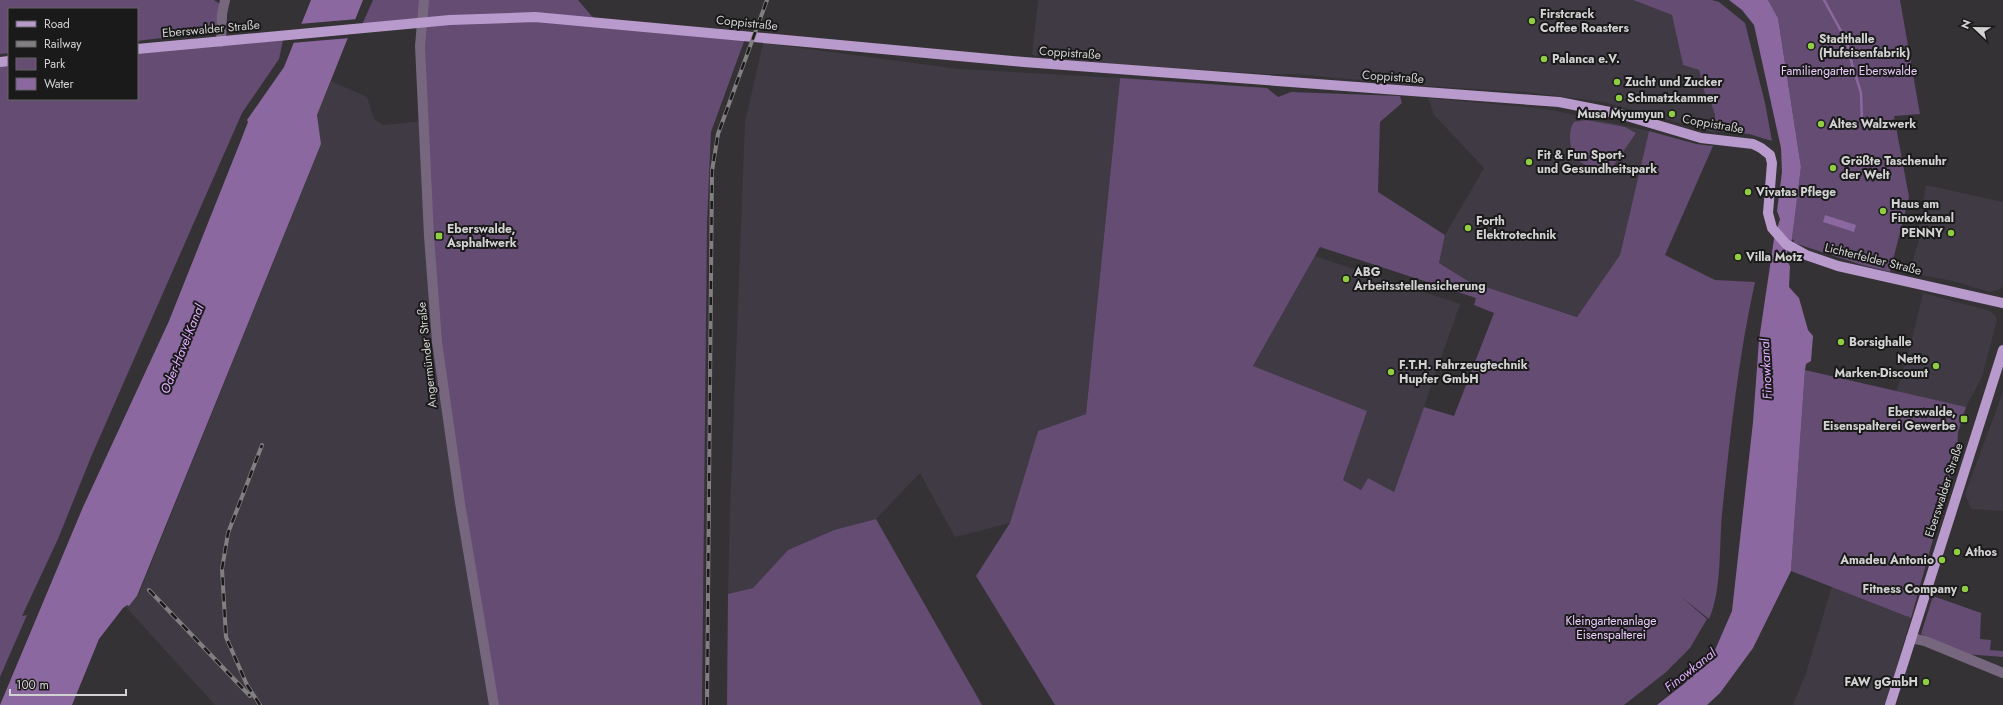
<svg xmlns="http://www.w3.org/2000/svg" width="2003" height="705" font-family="Jost,sans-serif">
  <rect width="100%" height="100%" fill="#343235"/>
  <!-- built -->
  <path fill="#3f3a43" d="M1038 0H1633L1672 15 1683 65 1699 70 1705 93 1708 94 1715 115V133L1604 102 1525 92 1425 86 1294 74H1266L1121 65 1032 55Z
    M763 43 959 69 1120 78 1086 414 1038 431 1010 523 955 537 920 473 876 519 834 530 788 550 753 588 728 594 730 510 745 122Z
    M331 81 367 97 374 119 383 125 423 121 494 705H215L125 606H129L138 596 321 144 317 115Z
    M1428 98 1547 109 1649 131 1620 255 1578 317 1468 281 1439 263 1445 235 1484 168 1434 115Z
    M1926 185 2003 202V286L2001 289 1989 292 1953 281 1915 274 1913 272 1912 263 1919 240 1917 239Z
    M1315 256 1460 304 1394 492 1368 478 1361 490 1343 480 1253 366Z
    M1923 293 1990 311 1995 315 1997 320 1982 377 1966 407 1896 392 1910 347Z
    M2003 392V511L1971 509 1965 494Z
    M1832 586 1911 618 1885 705H1793L1806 673Z"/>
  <!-- green -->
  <path fill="#644c73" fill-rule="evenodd" d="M0 0H214L220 4 216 28 212 32 137 41V9H9V53L0 54Z
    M373 0H578L596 21 746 36 711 132 707 222 702 705H494L446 410 423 121 422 23 360 29Z
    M1633 0H1712L1719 2 1745 23 1765 103 1772 141 1749 134 1715 131V115L1708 94H1705L1699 70 1683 65 1672 15Z
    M1768 0H1900L1920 114 1894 116 1909 197 1890 272 1862 265 1794 243V241L1792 239 1801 167 1778 18Z
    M283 40 279 59 242 113 91 457 58 539 22 616 27 615 0 677V66L9 65V99H137V53Z
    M1120 78 1267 88 1278 97 1291 92 1400 96 1402 103 1380 122 1378 192 1445 235 1439 263 1468 281 1577 317 1620 255 1649 131 1696 144 1713 146 1665 255 1715 280 1755 282C1738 359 1730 436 1722 514 1719 547 1722 590 1709 619L1680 596 1707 619 1690 648 1665 673 1624 705H1055L976 576 1010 523 1038 431 1086 414ZM1320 247 1476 298 1474 305 1494 313 1454 416 1424 407 1394 492 1368 478 1361 490 1343 480 1367 411 1253 366Z
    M1586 120 1625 127 1636 133 1612 168 1602 175 1599 174C1584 162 1572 163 1570 140 1570 133 1570 128 1574 122Z
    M1805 370 1966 407 1958 432 1957 454 1911 618 1791 571Z
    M876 519 982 705H727L728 594 753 588 788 550 834 530Z
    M1933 596 1981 613 1980 639 1991 640 1990 650 2003 651V657L1965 654 1921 634Z"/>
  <!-- water -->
  <path fill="#8b689f" d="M311 0H363L317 115 321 144 137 596 129 606 127 605 123 608 99 639 72 705H0L83 507 169 321 241 140 248 122 247 120 284 67Z
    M1729 0H1768L1778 18 1801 167 1792 239 1785 258 1790 266 1789 287 1799 298 1808 330 1813 336 1811 361 1806 364 1805 370 1791 571 1753 648 1720 693 1707 705H1657L1685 683 1715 650 1732 611 1753 422 1759 340 1774 239 1780 219 1777 211 1782 172 1781 148 1754 25 1742 10Z
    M1825 215 1856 225 1854 232 1823 222Z"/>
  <!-- pier -->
  <path fill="#343235" d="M358 19 350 38 291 43 299 24Z"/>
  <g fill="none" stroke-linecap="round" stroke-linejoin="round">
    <!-- stream -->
    <path stroke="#8b689f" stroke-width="2.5" d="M1824 0 1847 42 1852 64 1861 93 1862 123"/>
    <!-- minor -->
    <path stroke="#76677f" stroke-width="10" d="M424 0 420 46 429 236 437 342 460 503 494 705
      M221 42 222 14 225 0
      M1911 638 1925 641 2003 673"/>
    <!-- major -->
    <path stroke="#b99acc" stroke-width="10" d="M137 49 450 20 535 17 1024 62 1559 102 1620 114 1701 138 1753 144 1761 148 1770 155 1772 163 1768 213 1772 228 1786 244 1806 255 1838 266 2003 303
      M0 62 9 61
      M1890 705 2003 350"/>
    <!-- rail casing -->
    <g stroke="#817f81" stroke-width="4">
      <path id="rail" d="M149 590 250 696
        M260 705 247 685 226 637 222 569 228 533 262 445
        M707 705 712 171 718 134 767 0"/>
    </g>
    <!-- rail -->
    <use href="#rail" stroke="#1b1a1b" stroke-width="2.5" stroke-dasharray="8" stroke-linecap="butt"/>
  </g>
  <!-- markers -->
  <g fill="#8fcd42" stroke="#1b1a1b" stroke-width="1.5">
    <circle cx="1532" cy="21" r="4"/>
    <circle cx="1811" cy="46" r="4"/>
    <circle cx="1544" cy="59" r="4"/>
    <circle cx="1617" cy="82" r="4"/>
    <circle cx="1619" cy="98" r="4"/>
    <circle cx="1672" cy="114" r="4"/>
    <circle cx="1821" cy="124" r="4"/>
    <circle cx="1529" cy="162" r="4"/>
    <circle cx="1833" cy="168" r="4"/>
    <circle cx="1748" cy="192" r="4"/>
    <circle cx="1883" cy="211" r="4"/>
    <circle cx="1468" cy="228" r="4"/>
    <circle cx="1951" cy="233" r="4"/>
    <rect x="435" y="232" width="8" height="8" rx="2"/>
    <circle cx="1738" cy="257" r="4"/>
    <circle cx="1346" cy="279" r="4"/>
    <circle cx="1841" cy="342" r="4"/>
    <circle cx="1936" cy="366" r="4"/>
    <circle cx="1391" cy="372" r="4"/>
    <rect x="1960" y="415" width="8" height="8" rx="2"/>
    <circle cx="1957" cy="552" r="4"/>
    <circle cx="1942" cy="560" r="4"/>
    <circle cx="1965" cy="589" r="4"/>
    <circle cx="1926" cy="682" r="4"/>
  </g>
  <g text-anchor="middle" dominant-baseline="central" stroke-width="4" stroke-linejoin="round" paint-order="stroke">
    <!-- poi labels -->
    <g font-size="12" font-weight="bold" fill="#d3d2d3" stroke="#1b1a1b" text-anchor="start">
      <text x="1540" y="14">Firstcrack<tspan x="1540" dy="14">Coffee Roasters</tspan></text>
      <text x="1819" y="39">Stadthalle<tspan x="1819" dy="14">(Hufeisenfabrik)</tspan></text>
      <text x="1552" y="59">Palanca e.V.</text>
      <text x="1625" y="82">Zucht und Zucker</text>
      <text x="1627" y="98">Schmatzkammer</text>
      <text x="1664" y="114" text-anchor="end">Musa Myumyun</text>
      <text x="1829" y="124">Altes Walzwerk</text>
      <text x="1537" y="155">Fit &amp; Fun Sport-<tspan x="1537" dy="14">und Gesundheitspark</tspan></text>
      <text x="1841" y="161">Größte Taschenuhr<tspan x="1841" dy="14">der Welt</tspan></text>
      <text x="1756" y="192">Vivatas Pflege</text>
      <text x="1891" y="204">Haus am<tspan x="1891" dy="14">Finowkanal</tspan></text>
      <text x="1476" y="221">Forth<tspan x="1476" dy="14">Elektrotechnik</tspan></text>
      <text x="447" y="229">Eberswalde,<tspan x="447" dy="14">Asphaltwerk</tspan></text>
      <text x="1943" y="233" text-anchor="end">PENNY</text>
      <text x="1746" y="257">Villa Motz</text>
      <text x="1354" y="272">ABG<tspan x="1354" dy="14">Arbeitsstellensicherung</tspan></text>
      <text x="1849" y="342">Borsighalle</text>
      <text x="1928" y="359" text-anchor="end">Netto<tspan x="1928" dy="14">Marken-Discount</tspan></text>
      <text x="1399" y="365">F.T.H. Fahrzeugtechnik<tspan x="1399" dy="14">Hupfer GmbH</tspan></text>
      <text x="1956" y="412" text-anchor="end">Eberswalde,<tspan x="1956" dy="14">Eisenspalterei Gewerbe</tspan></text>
      <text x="1965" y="552">Athos</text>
      <text x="1934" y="560" text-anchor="end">Amadeu Antonio</text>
      <text x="1957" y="589" text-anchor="end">Fitness Company</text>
      <text x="1918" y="682" text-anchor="end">FAW gGmbH</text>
    </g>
    <!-- street labels -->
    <g font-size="12" fill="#d3d2d3" stroke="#1b1a1b">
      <text transform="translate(747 23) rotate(6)">Coppistraße</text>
      <text transform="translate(211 29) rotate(-5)">Eberswalder Straße</text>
      <text transform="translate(1070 53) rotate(4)">Coppistraße</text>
      <text transform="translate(1393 77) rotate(4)">Coppistraße</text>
      <text transform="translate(1713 124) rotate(10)">Coppistraße</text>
      <text transform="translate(1873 259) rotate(14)">Lichterfelder Straße</text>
      <text transform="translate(427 355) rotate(-96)">Angermünder Straße</text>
      <text transform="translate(1944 490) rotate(-72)">Eberswalder Straße</text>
    </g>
    <!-- park labels -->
    <g font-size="12" fill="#ebccfd" stroke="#1b1a1b">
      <text x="1849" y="71">Familiengarten Eberswalde</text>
      <text x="1611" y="621">Kleingartenanlage<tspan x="1611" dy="14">Eisenspalterei</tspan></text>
    </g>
    <!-- water labels -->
    <g font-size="13" font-style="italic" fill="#e1aeff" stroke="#1b1a1b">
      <text transform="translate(182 349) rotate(-68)">Oder-Havel-Kanal</text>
      <text transform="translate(1766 369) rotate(-93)">Finowkanal</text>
      <text transform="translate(1690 670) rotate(-38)">Finowkanal</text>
    </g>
  </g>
  <!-- legend -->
  <rect x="8" y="8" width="130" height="92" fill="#1b1a1b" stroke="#656465"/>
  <rect x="16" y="21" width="20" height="6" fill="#b99acc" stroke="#656465"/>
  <text x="44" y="28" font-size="12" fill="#d3d2d3">Road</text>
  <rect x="16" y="41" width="20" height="6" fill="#817f81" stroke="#656465"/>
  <text x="44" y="48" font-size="12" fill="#d3d2d3">Railway</text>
  <rect x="16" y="58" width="20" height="12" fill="#644c73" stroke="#656465"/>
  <text x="44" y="68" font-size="12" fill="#d3d2d3">Park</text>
  <rect x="16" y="78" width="20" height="12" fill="#8b689f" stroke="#656465"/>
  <text x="44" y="88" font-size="12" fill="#d3d2d3">Water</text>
  <!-- north arrow -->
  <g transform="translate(1975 28) rotate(292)" stroke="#1b1a1b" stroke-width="3" paint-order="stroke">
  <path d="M0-3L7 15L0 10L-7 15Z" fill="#d3d2d3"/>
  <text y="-6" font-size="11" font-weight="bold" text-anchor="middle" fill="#d3d2d3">N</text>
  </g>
  <!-- scale -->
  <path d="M10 689v6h116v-6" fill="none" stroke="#d3d2d3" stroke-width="2"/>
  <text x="16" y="689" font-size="12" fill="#d3d2d3" stroke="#1b1a1b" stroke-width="3" paint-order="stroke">100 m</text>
</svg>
